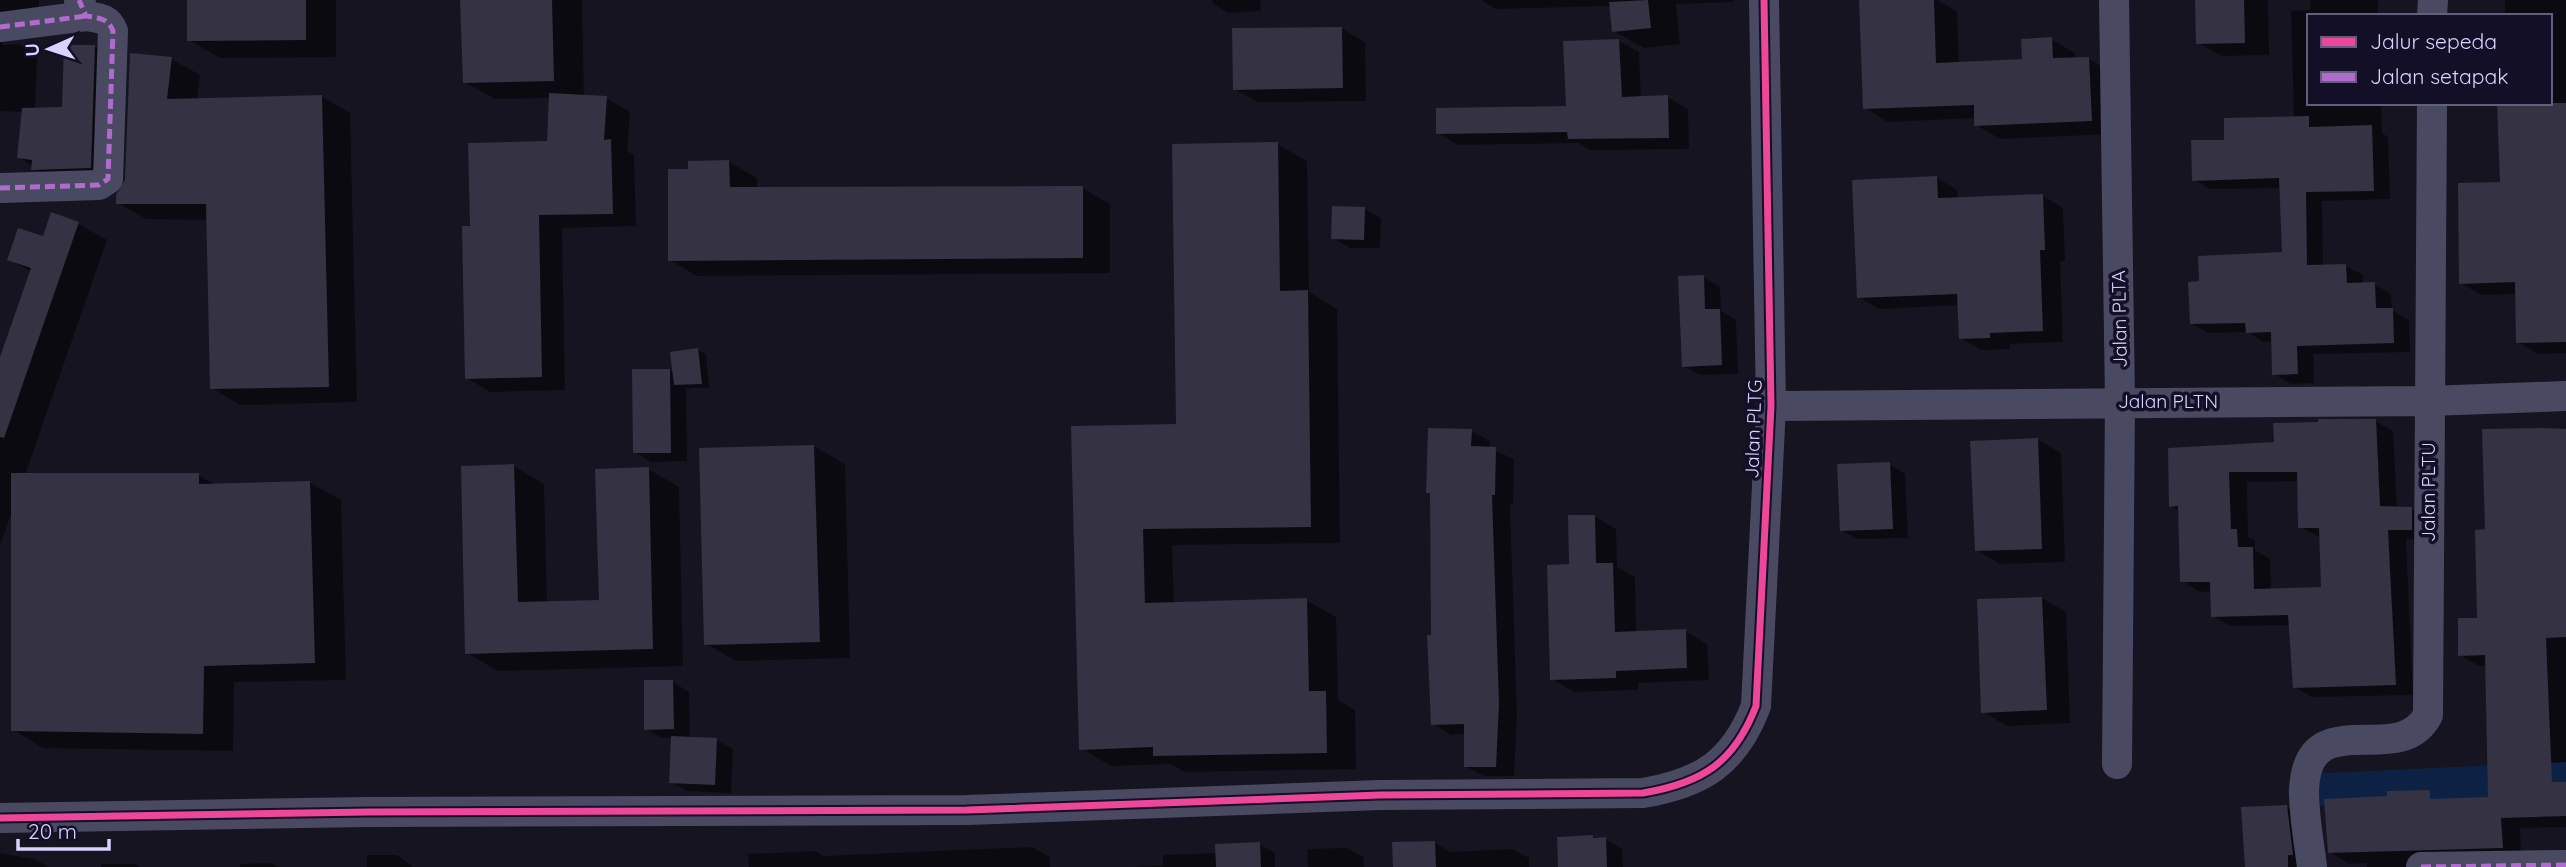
<svg xmlns="http://www.w3.org/2000/svg" width="2566" height="867" font-family="Quicksand,sans-serif">
  <rect width="100%" height="100%" fill="#161421"/>
  <!-- shadow -->
  <path fill="#0007" fill-rule="evenodd" d="M0 0H39V17L1 40 3 45 19 44 37 55 35 110 64 109 95 47 111 56 107 176 49 178 19 157 23 112 0 111Z
    M189 0H336V57L220 58 189 40Z
    M462 0H582L584 97 606 98 630 112 627 151 634 155 636 226 562 228 565 390 490 392 467 378 472 227 549 143 551 98 495 99 464 82Z
    M1212 0H1260L1261 11 1228 13 1212 3Z
    M1481 0H1733V2L1676 4 1680 44 1644 48 1614 31 1611 6 1496 9Z
    M1861 0H1937L1957 11 1959 64 2024 61 2051 39 2075 53V59H2089L2112 72 2115 134 2000 139 1976 125V118L1888 122 1865 108Z
    M2197 0H2268L2269 55 2222 56 2198 43Z
    M2310 0H2378V16H2309V103H2381L2382 133 2388 137 2390 199 2322 201 2323 266H2346L2363 275V284H2374L2391 294 2392 310 2409 320 2410 352 2313 354 2314 383 2291 384 2274 374 2273 341 2264 342 2248 332 2208 333 2191 323 2201 283 2284 253 2281 188 2210 189 2193 179 2226 141 2294 118 2291 11 2311 10Z
    M2505 0H2566V353L2538 354 2518 342 2517 294 2481 295 2461 283 2502 183 2550 103V16H2505Z
    M1341 28 1365 42 1366 101 1258 102 1234 89Z
    M1619 41 1639 52 1641 98 1667 97 1688 109 1689 149 1590 150 1578 143 1458 145 1438 133 1568 108Z
    M171 59 200 75 197 100 321 96 350 113 357 402 240 405 212 388 208 220 146 219 118 203Z
    M1277 144 1307 161 1309 292 1337 309 1340 543 1172 545 1174 604 1306 600 1336 617 1338 700 1355 710 1356 769 1185 772 1171 764 1111 766 1081 748 1073 428 1178 425Z
    M729 162 757 178V189L1082 188 1110 204V273L697 276 670 260 690 170Z
    M1937 178 1957 190 1958 199 2043 196 2063 208 2065 261H2060L2063 342 2010 344V349L1981 350 1961 338 1959 305 1879 309 1859 297Z
    M1365 209 1381 218 1380 248H1350L1333 238Z
    M52 214 79 224 107 240 25 475H198L216 485 310 483 341 500 346 680 234 682 233 751 43 748 13 730 12 511 0 546V362L32 272 10 260 44 238Z
    M1703 277 1720 287 1721 311 1736 320 1738 374 1700 375 1683 366Z
    M698 350 706 354 709 388H686L687 461 651 462 635 452 669 370 674 373Z
    M2375 421 2393 431 2397 508 2411 509 2429 519V540L2406 539 2413 695 2312 697 2294 687 2291 625 2231 626 2213 616 2212 591 2200 592 2182 581 2180 511 2170 506 2276 444ZM2299 481 2300 527 2321 538 2323 589 2271 590 2270 559 2255 550V541L2248 537 2247 482Z
    M2566 430V827L2520 828 2521 859 2428 867H2367V863L2349 864 2330 852 2389 798 2430 791 2445 801 2490 799 2487 666H2479L2460 655 2479 620 2486 531Z
    M1471 431 1490 441 1489 448 1514 459 1513 505H1510L1517 715 1514 776H1484L1465 766V734L1451 735 1433 724 1430 704 1428 637 1433 636 1431 494 1428 492Z
    M2037 439 2061 453 2065 562 2000 564 1976 550Z
    M814 446 845 464 850 658 736 661 706 644Z
    M1889 464 1905 474 1908 538 1858 539 1841 530Z
    M514 466 544 484 547 603 600 602 648 469 679 487 683 666 498 671 467 653Z
    M1594 516 1616 529 1617 567 1635 577 1636 633 1685 631 1707 644 1709 680 1638 683V690L1574 692 1552 679 1571 566Z
    M2042 598 2066 612 2070 723 2007 726 1983 712Z
    M673 682 689 692 690 739 716 740 733 749 731 793 687 791 671 782 672 738H662L646 729Z
    M2286 807 2303 816V867H2246Z
    M1593 837 1605 839 1622 849 1623 867H1560Z
    M1435 843 1450 852 1512 849 1529 858V867H1394Z
    M1259 844 1275 853V867H1127L1163 866V855L1217 853Z
    M1032 847 1050 857V867H749L748 854 816 851 823 856Z
    M1347 848 1363 857 1364 867H1308L1307 849Z
    M0 853 34 859 49 867H0Z
    M367 855H397L413 867H367Z
    M271 863 278 867H240V864Z
    M101 864H134L140 867H101Z"/>
  <g fill="none" stroke-linecap="round" stroke-linejoin="round">
    <!-- canal -->
    <path stroke="#0d2144" stroke-width="32" d="M2304 790 2566 778"/>
  </g>
  <!-- building -->
  <path fill="#343243" fill-rule="evenodd" d="M187 0H306V40L187 41Z
    M460 0H552L554 81 463 83Z
    M1648 0 1651 28 1612 32 1609 2Z
    M1859 0H1934L1936 63 2022 59 2021 39 2052 37 2053 58 2089 57 2092 121 1974 126V105L1863 109Z
    M2195 0H2244L2245 43 2196 44Z
    M1342 27 1343 88 1233 90 1232 28Z
    M1619 39 1622 97 1668 95 1669 138 1568 139 1567 132 1436 134V108L1566 106 1563 41Z
    M64 45H95L91 168 31 170 32 160 17 158 22 108 62 107Z
    M130 53 172 57 167 99 322 95 329 387 210 389 206 204H116V195L125 180Z
    M549 93 607 96 604 140 611 139 613 214 539 215 542 377 465 379 462 226H470L468 143 547 141Z
    M2497 103H2566V342L2516 343 2515 282 2459 284 2458 183 2500 182Z
    M2309 116V127L2372 125 2374 191 2306 192 2307 265 2346 264 2347 283 2375 282 2376 308H2393L2394 343 2297 346 2298 374 2272 375 2271 332 2246 333 2245 323 2190 324 2188 282 2199 281 2198 256 2282 252 2279 178 2192 181 2191 140H2224V118Z
    M1278 142 1280 291 1308 290 1311 527 1143 529 1145 603 1307 598 1309 691H1326L1327 753 1153 756V747L1079 750 1071 426 1176 424 1172 144Z
    M729 160 730 187 1083 186V258L668 261V169H688V161Z
    M1937 176 1938 198 2043 194 2045 250H2040L2043 331 1990 333V338L1959 339 1957 294 1857 298 1852 180Z
    M1332 206 1365 207 1364 240 1331 239Z
    M51 212 79 222 4 438 0 437V357L31 268 7 260 18 228 43 236Z
    M1704 275 1705 309H1720L1722 365 1682 367 1678 276Z
    M698 348 702 384 674 385 670 352Z
    M632 369H670L671 453H633Z
    M2318 419H2376L2380 506 2412 507V530H2388L2396 685 2293 688 2288 615 2211 617 2210 582H2180L2178 506 2169 507 2168 448 2274 442 2273 423 2318 422ZM2229 472H2297L2298 528H2319L2321 587 2254 589 2253 547H2238L2237 529H2231Z
    M1428 428 1472 429 1471 446 1496 447 1495 495H1492L1499 704 1496 767H1464V724L1431 725 1427 635H1431L1430 493H1426Z
    M2544 428 2566 429V637L2546 638 2552 782H2566V816L2501 818 2503 848 2328 853 2324 799 2387 796V791L2430 790V799L2488 797 2485 655 2458 656V618H2477L2475 530 2485 529 2482 429Z
    M2038 438 2042 549 1975 551 1970 441Z
    M814 445 820 642 704 645 699 448Z
    M1890 462 1893 529 1840 531 1837 464Z
    M514 464 518 602 599 600 595 469 649 467 653 649 465 654 461 466Z
    M11 473H199V484L310 481 315 663 204 666 203 734 11 731Z
    M1568 515H1595L1596 563H1613L1615 632 1686 629 1687 668 1616 671V678L1550 680 1547 565 1569 564Z
    M2042 597 2047 710 1981 713 1977 599Z
    M644 680H673L674 729 644 730Z
    M671 736 717 738 715 785 669 783Z
    M2287 805 2293 855H2288V867H2245L2241 807Z
    M1593 835V838L1606 837 1607 867H1558L1557 837Z
    M1435 841 1436 867H1393L1392 842Z
    M1260 842 1261 867H1216L1215 844Z"/>
  <g fill="none" stroke-linecap="round" stroke-linejoin="round">
    <!-- minor -->
    <path stroke="#4a4962" stroke-width="30" d="M2114 0 2120 401 2117 764
      M2432 16 2433 0
      M0 27 86 16
      M0 188 99 185 108 179 113 31C108 18 99 18 86 16L79 0
      M1771 406 2429 401 2566 396
      M0 818 368 812 967 810 1380 795 1643 793C1702 783 1734 763 1756 706L1771 406 1764 0
      M2312 867C2309 842 2304 816 2304 792 2306 700 2399 771 2428 715L2432 103
      M2421 867 2566 865"/>
    <!-- quiet -->
    <path stroke="#b06ccc" stroke-width="5" stroke-dasharray="10 5" stroke-linecap="butt" d="M0 27 86 16
      M0 188 99 185 108 179 113 31C108 18 99 18 86 16L79 0
      M2421 867 2566 865"/>
    <!-- cycleway casing -->
    <g stroke="#130f26" stroke-width="11">
      <path id="cycleway" d="M0 818 368 812 967 810 1380 795 1643 793C1702 783 1734 763 1756 706L1771 406 1764 0"/>
    </g>
    <!-- cycleway -->
    <use href="#cycleway" stroke="#ed469a" stroke-width="7"/>
  </g>
  <g text-anchor="middle" dominant-baseline="central" stroke-width="7" stroke-linejoin="round" paint-order="stroke">
    <!-- street labels -->
    <g font-size="19" fill="#d9d4ff" stroke="#130f26">
      <text transform="translate(2119 319) rotate(-91)">Jalan PLTA</text>
      <text x="2168" y="401">Jalan PLTN</text>
      <text transform="translate(1753 429) rotate(-88)">Jalan PLTG</text>
      <text transform="translate(2428 492) rotate(-90)">Jalan PLTU</text>
    </g>
  </g>
  <!-- legend -->
  <rect x="2307" y="14" width="245" height="91" fill="#130f26" stroke="#625e7d" stroke-width="2"/>
  <rect x="2321" y="37" width="35" height="10" fill="#ed469a" stroke="#625e7d" stroke-width="2"/>
  <text x="2370" y="49" font-size="21" fill="#d9d4ff">Jalur sepeda</text>
  <rect x="2321" y="72" width="35" height="10" fill="#b06ccc" stroke="#625e7d" stroke-width="2"/>
  <text x="2370" y="84" font-size="21" fill="#d9d4ff">Jalan setapak</text>
  <!-- north arrow -->
  <g transform="translate(49 49) rotate(267)" stroke="#130f26" stroke-width="5" paint-order="stroke">
  <path d="M0-5L12 26L0 18L-12 26Z" fill="#d9d4ff"/>
  <text y="-10" font-size="19" font-weight="bold" text-anchor="middle" fill="#d9d4ff">U</text>
  </g>
  <!-- scale -->
  <path d="M18 839v10h91v-10" fill="none" stroke="#d9d4ff" stroke-width="3.5"/>
  <text x="28" y="839" font-size="21" fill="#d9d4ff" stroke="#130f26" stroke-width="5" paint-order="stroke">20 m</text>
</svg>
